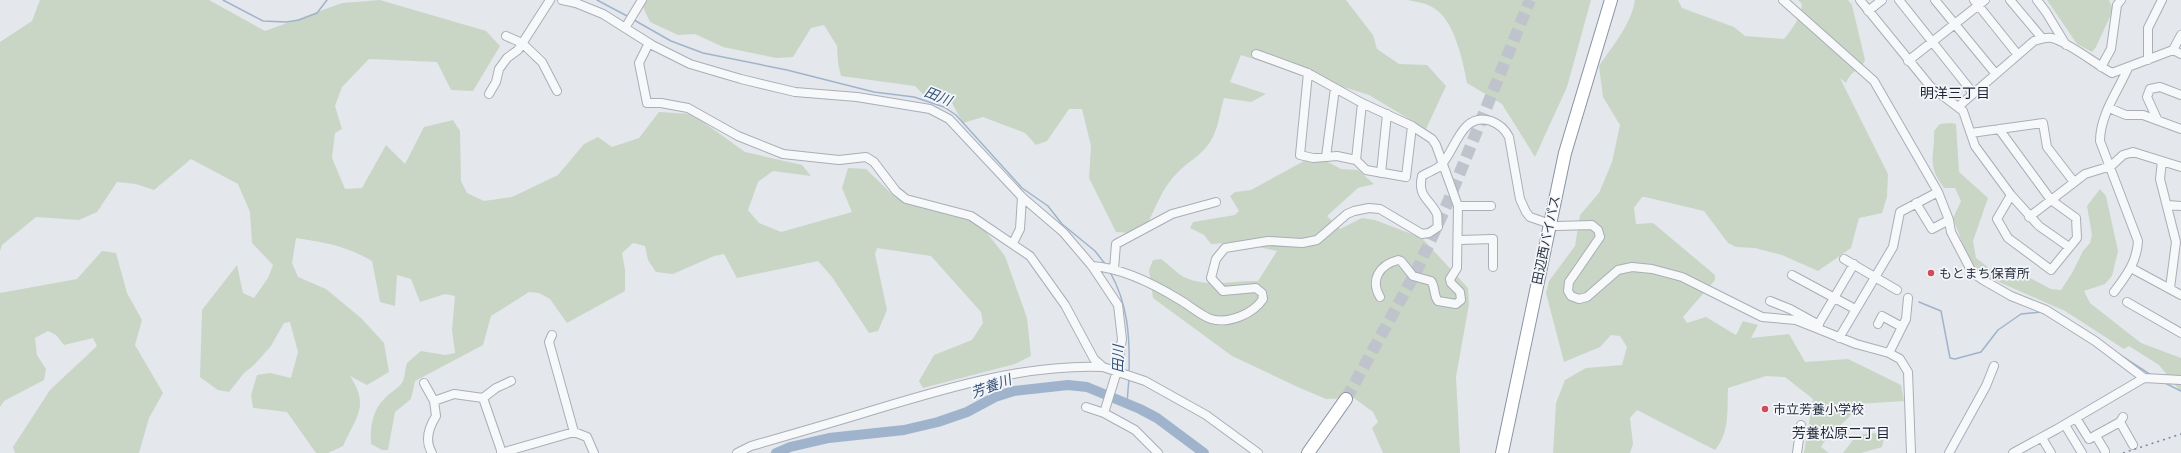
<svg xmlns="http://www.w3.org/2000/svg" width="2181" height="453" font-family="'Archivo Narrow','Noto Sans JP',sans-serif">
  <rect width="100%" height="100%" fill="#e4e7ec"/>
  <!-- green -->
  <path fill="#c9d6c5" d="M40 0H209L265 31 342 3 380 0 486 31 500 46 473 91 451 90 437 62 369 59 342 87 335 106 342 129 335 133 332 158 345 189 362 188 386 145 405 164 424 127 453 120 460 131 461 181 467 193 484 201 512 197 558 175 584 144 598 137 612 147 639 138 659 112 692 114 745 152 802 165 811 176 773 171 758 182 748 210 759 223 781 232 852 212 842 188 848 168 866 169 896 198 976 219 1005 256 1027 318 1031 356 1015 364 923 388 919 381 934 355 972 340 983 323 981 312 931 256 877 248 875 254 887 310 878 331 869 333 832 277 818 261 737 278 724 254 714 256 673 274 656 272 648 260 645 246 633 243 622 253 625 270V291L567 323 550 299 539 293 529 292 491 316 483 345 415 381 411 399 395 412 388 450H382L371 444C370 428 372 410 385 398 390 392 399 389 403 381 405 376 405 369 407 363L421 351 445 355 455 353 452 330 455 296 445 294 420 302 411 279 397 275 395 306 380 302 372 261C344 245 326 243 296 238L292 263 298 277 326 289 361 318 384 343 389 372 367 385 350 376C370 406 356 417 343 446L328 453H316L287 412 253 408 251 395 257 375 270 373 291 378 298 352 290 322 284 323 271 346 253 366 244 373 229 392 218 390 200 377 202 310 237 265 243 293 254 298 268 278 273 265 252 243 250 212 238 184 191 159 154 190 136 184 117 182 97 212 79 220 36 217 2 245 0 251V42L32 21Z
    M643 0H1346L1373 35 1377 49 1399 64 1427 65 1446 86 1426 129 1369 95 1241 55 1230 82 1266 94 1251 102 1224 98C1220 111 1218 131 1210 142 1202 155 1189 161 1179 171 1162 187 1156 208 1145 228L1131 233 1116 232 1089 178 1091 146 1082 109H1069L1047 141 1036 145 1025 133 983 117 963 123 952 103 924 95 915 86 841 76 838 63 837 46 824 25 811 28 793 57 776 58 723 47 695 34 678 35 650 22 642 5Z
    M1408 0H1591L1567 87 1535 157 1502 104 1467 83C1463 61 1454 18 1432 7 1426 3 1416 2 1408 0Z
    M1635 0H1678L1682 8 1734 27 1745 36 1784 39C1793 28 1800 19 1802 4L1798 0H1848L1852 5 1865 60C1862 69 1851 70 1846 83L1840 78 1888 174 1887 197 1882 213 1859 218 1851 248 1818 271 1782 255 1755 248 1736 247 1728 243 1704 211 1645 197H1642L1634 208 1636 224 1653 223 1715 275V280L1683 317 1687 323 1706 317 1736 335 1743 321 1758 325 1751 338 1789 334 1805 362 1848 359 1901 385 1904 401 1858 404C1848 423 1832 429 1821 447L1829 453H1804L1813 399 1785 377 1766 376 1728 388C1727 409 1730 433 1715 450L1637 410 1630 418 1633 444 1630 453H1553L1556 403 1565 380 1586 368 1622 365 1627 347 1620 336 1611 335 1600 347 1564 362 1546 293 1549 281 1575 246 1580 215 1599 193 1612 162 1620 125 1603 97 1599 66C1613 45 1631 25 1635 0Z
    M2047 0H2109L2113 10 2096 47 2092 52 2077 44Z
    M1951 123 1956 124 1959 172 1988 198 1973 241 1976 258 1993 271H2017L2051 289 2061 290 2072 273 2083 251 2090 243 2092 235 2087 206 2100 189 2106 196 2118 251 2112 276 2105 284 2084 291 2090 303 2141 343 2181 358V392L2159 365 2129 346 2124 349 2065 311 1999 282 1977 270 1964 248 1953 218 1961 201 1955 188H1944C1926 164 1935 157 1934 131L1940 124Z
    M1315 155 1341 169 1358 170 1374 184 1358 188 1327 216 1340 229 1362 218 1375 220 1422 238 1468 288 1469 304 1456 377 1460 453H1383L1372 428 1378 422 1373 412 1354 398 1326 399 1300 388 1232 356 1153 298 1149 270 1153 260 1161 259C1169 264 1178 275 1186 278 1209 288 1235 280 1258 281L1277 251 1236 242 1211 244 1204 235 1190 228 1193 222 1235 215 1239 211 1230 196 1235 192 1251 190Z
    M102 251 116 253 127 293 142 320 135 345 163 393 149 418 139 453H15L13 447 50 390 97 346 93 338 64 345 56 335 48 331 35 338 37 355 46 369 44 380 4 401 0 407V293L77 279Z
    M1869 433 1885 434 1882 447 1861 453H1843L1856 436Z"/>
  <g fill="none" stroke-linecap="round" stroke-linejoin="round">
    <!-- stream -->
    <path stroke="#9fb4cc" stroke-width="1.5" d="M223 0 263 21 286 22 299 20 317 13 327 0
      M597 0 629 17
      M634 20 671 41 703 53 787 70 874 92 914 97 944 107 956 115 1022 188 1048 206 1062 224 1095 251 1106 265
      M1110 272C1128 304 1130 337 1129 372
      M1919 302 1941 311 1950 358 1955 359 1981 352 1998 330 2021 314 2041 312
      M2114 351 2151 375
      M2165 383 2181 391
      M1127 403 1129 378"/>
    <!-- river -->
    <path stroke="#9fb4cc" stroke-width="10" d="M776 453 790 447 829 438 904 430 938 422 967 412 995 397 1014 391 1068 385 1087 387 1140 409 1157 418 1204 453"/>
    <!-- highway-tunnel -->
    <path stroke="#bfc3cb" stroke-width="12" stroke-dasharray="12 6" stroke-linecap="butt" d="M1346 399 1417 270 1448 202 1530 0"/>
    <!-- minor casing -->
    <g stroke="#a9aeb7" stroke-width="10">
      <path id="minor" d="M562 0 576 3 603 14 652 45 690 64 741 79 795 92 857 97 930 109 949 119 1022 197 1063 232 1092 266 1118 305 1122 339 1117 371 1104 413 1135 430 1158 453
        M1783 0 1874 81 1938 192 1949 220 1951 232 1972 272 1983 280 2011 296 2046 310 2095 341 2144 378
        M1860 0 1930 86 1963 111 1975 146 2011 195 2039 226 2069 247
        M1899 0 1973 93
        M1935 0 1995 73
        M1974 0 2018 55
        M2010 0 2042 38
        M2037 0 2046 12 2066 45
        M1868 11 1882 0
        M625 28 642 0
        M506 36 522 43 542 62 557 91
        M649 43 639 63 647 103H661L688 108 738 136 783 154 839 160 866 157 874 162 896 191 906 199 971 216 1030 256 1065 305 1094 359 1103 367 1145 381 1206 415 1258 453
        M2173 50 2181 54
        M1256 54 1308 73 1362 103 1412 126 1432 139 1436 145 1458 206 1457 268 1450 279 1451 283 1460 292 1461 300 1456 304 1438 301C1433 295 1436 288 1431 281L1413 276 1401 261 1398 260C1379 265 1370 280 1380 297
        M2148 60V28L2162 0
        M1908 61 1985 0
        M2101 67 2111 49 2117 5 2121 0
        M1308 73 1300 155 1313 158 1337 156 1356 160 1366 170 1406 177 1412 126
        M489 94 496 82 499 69 507 58 518 50 550 0
        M1959 106 2034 41C2040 39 2046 37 2052 38 2070 43 2095 64 2112 73L2173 50 2181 35
        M2109 108 2126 115H2143L2181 129
        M2157 119 2147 97 2150 89 2160 87 2181 95
        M1999 129 2051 200 2076 218 2077 238 2051 270 2008 238 1997 219 2011 195
        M1971 133 2043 123 2047 147 2074 182
        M1326 157 1335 88
        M1356 160 1362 103
        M2162 161 2160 179 2176 242 2170 288
        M1381 173 1387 114
        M1916 203 1932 229 1949 220
        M2168 205 2181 206
        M1458 206H1491
        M2029 217 2085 174 2111 166 2123 155 2133 152 2181 167
        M1459 240 1493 239V267
        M1013 243 1020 229 1022 197
        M1844 259 1897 290
        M1092 266C1123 268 1154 284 1180 300 1189 305 1201 316 1211 319 1229 324 1253 314 1263 299L1262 293 1256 288 1223 291 1211 278 1216 259 1225 248 1268 241 1302 243 1317 240 1347 214 1354 211 1369 208 1380 209 1422 234 1429 233 1438 227C1437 224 1438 218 1437 214 1430 199 1417 197 1422 176 1428 172 1436 170 1441 165 1455 152 1461 111 1491 121 1499 124 1505 129 1509 137L1520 199 1526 212 1530 217 1556 226 1592 225 1598 230 1600 237 1569 282 1568 291 1571 296 1579 299 1587 297 1618 270 1632 267 1652 269 1682 277 1762 317 1796 320 1856 344 1889 353 1900 359 1908 372 1911 453
        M2131 268 2181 295
        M1114 269 1116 244 1172 214 1216 202
        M1792 275 1855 309
        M2114 292C2126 276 2137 262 2138 241L2100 141C2100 115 2118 91 2128 68
        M1770 301 1790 309 1819 325
        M2127 302 2181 333
        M1878 324 1882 316 1902 327
        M1818 325 1854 264
        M552 335 549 342 574 432
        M1839 338 1893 247 1900 212 1938 192
        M1889 353 1906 319 1908 298
        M424 383 434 401
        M483 398 496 388 511 381
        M1086 407 1104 413
        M2076 418 2089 439 2120 422 2123 417
        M2120 422 2133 445
        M2065 425 2082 453
        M2096 436 2105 451
        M2042 438 2051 453
        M432 453C424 440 429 427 436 416L434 401 454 394 483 398 502 453
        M501 453 574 432 587 437 594 453
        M737 453 751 446C793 434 835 422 877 409 950 387 1027 364 1103 367
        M1797 453 1801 425
        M1949 453 1986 386 1994 366
        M2013 453 2057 429 2144 378 2181 380"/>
    </g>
    <!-- highway casing -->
    <g stroke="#8b94a3" stroke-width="14">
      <path id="highway" d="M1308 453 1346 399
        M1502 453 1565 153 1611 0"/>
    </g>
    <!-- minor -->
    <use href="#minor" stroke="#f7f8fa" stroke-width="8"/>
    <!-- highway -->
    <use href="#highway" stroke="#fff" stroke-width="12"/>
    <!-- rail -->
    <path stroke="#7d8696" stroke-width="1.5" stroke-dasharray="2 4" stroke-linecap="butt" d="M2123 453 2181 434"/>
  </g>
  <!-- markers -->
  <g fill="#d1495b" stroke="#f4f6f9" stroke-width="1.5">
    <circle cx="1931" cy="273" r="4"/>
    <circle cx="1765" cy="409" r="4"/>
  </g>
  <g text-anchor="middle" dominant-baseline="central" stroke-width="3.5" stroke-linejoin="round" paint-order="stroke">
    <!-- street labels -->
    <g font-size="13" fill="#2b3445" stroke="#f4f6f9">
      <text transform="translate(1546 240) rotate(-78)">田辺西バイパス</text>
    </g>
    <!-- poi labels -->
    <g font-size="13" fill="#2b3445" stroke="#f4f6f9" text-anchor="start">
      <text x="1939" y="273">もとまち保育所</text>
      <text x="1773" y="409">市立芳養小学校</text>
    </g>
    <!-- neighbourhood labels -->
    <g font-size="14" fill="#1d2536" stroke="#f4f6f9">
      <text x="1955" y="93">明洋三丁目</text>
      <text x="1841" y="433">芳養松原二丁目</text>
    </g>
    <!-- water labels -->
    <g font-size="14" font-style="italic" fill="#34527a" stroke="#f4f6f9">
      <text transform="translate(938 96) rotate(22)">田川</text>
      <text transform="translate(1118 359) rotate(-89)">田川</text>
      <text transform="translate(991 386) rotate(-20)">芳養川</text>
    </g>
  </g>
</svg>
